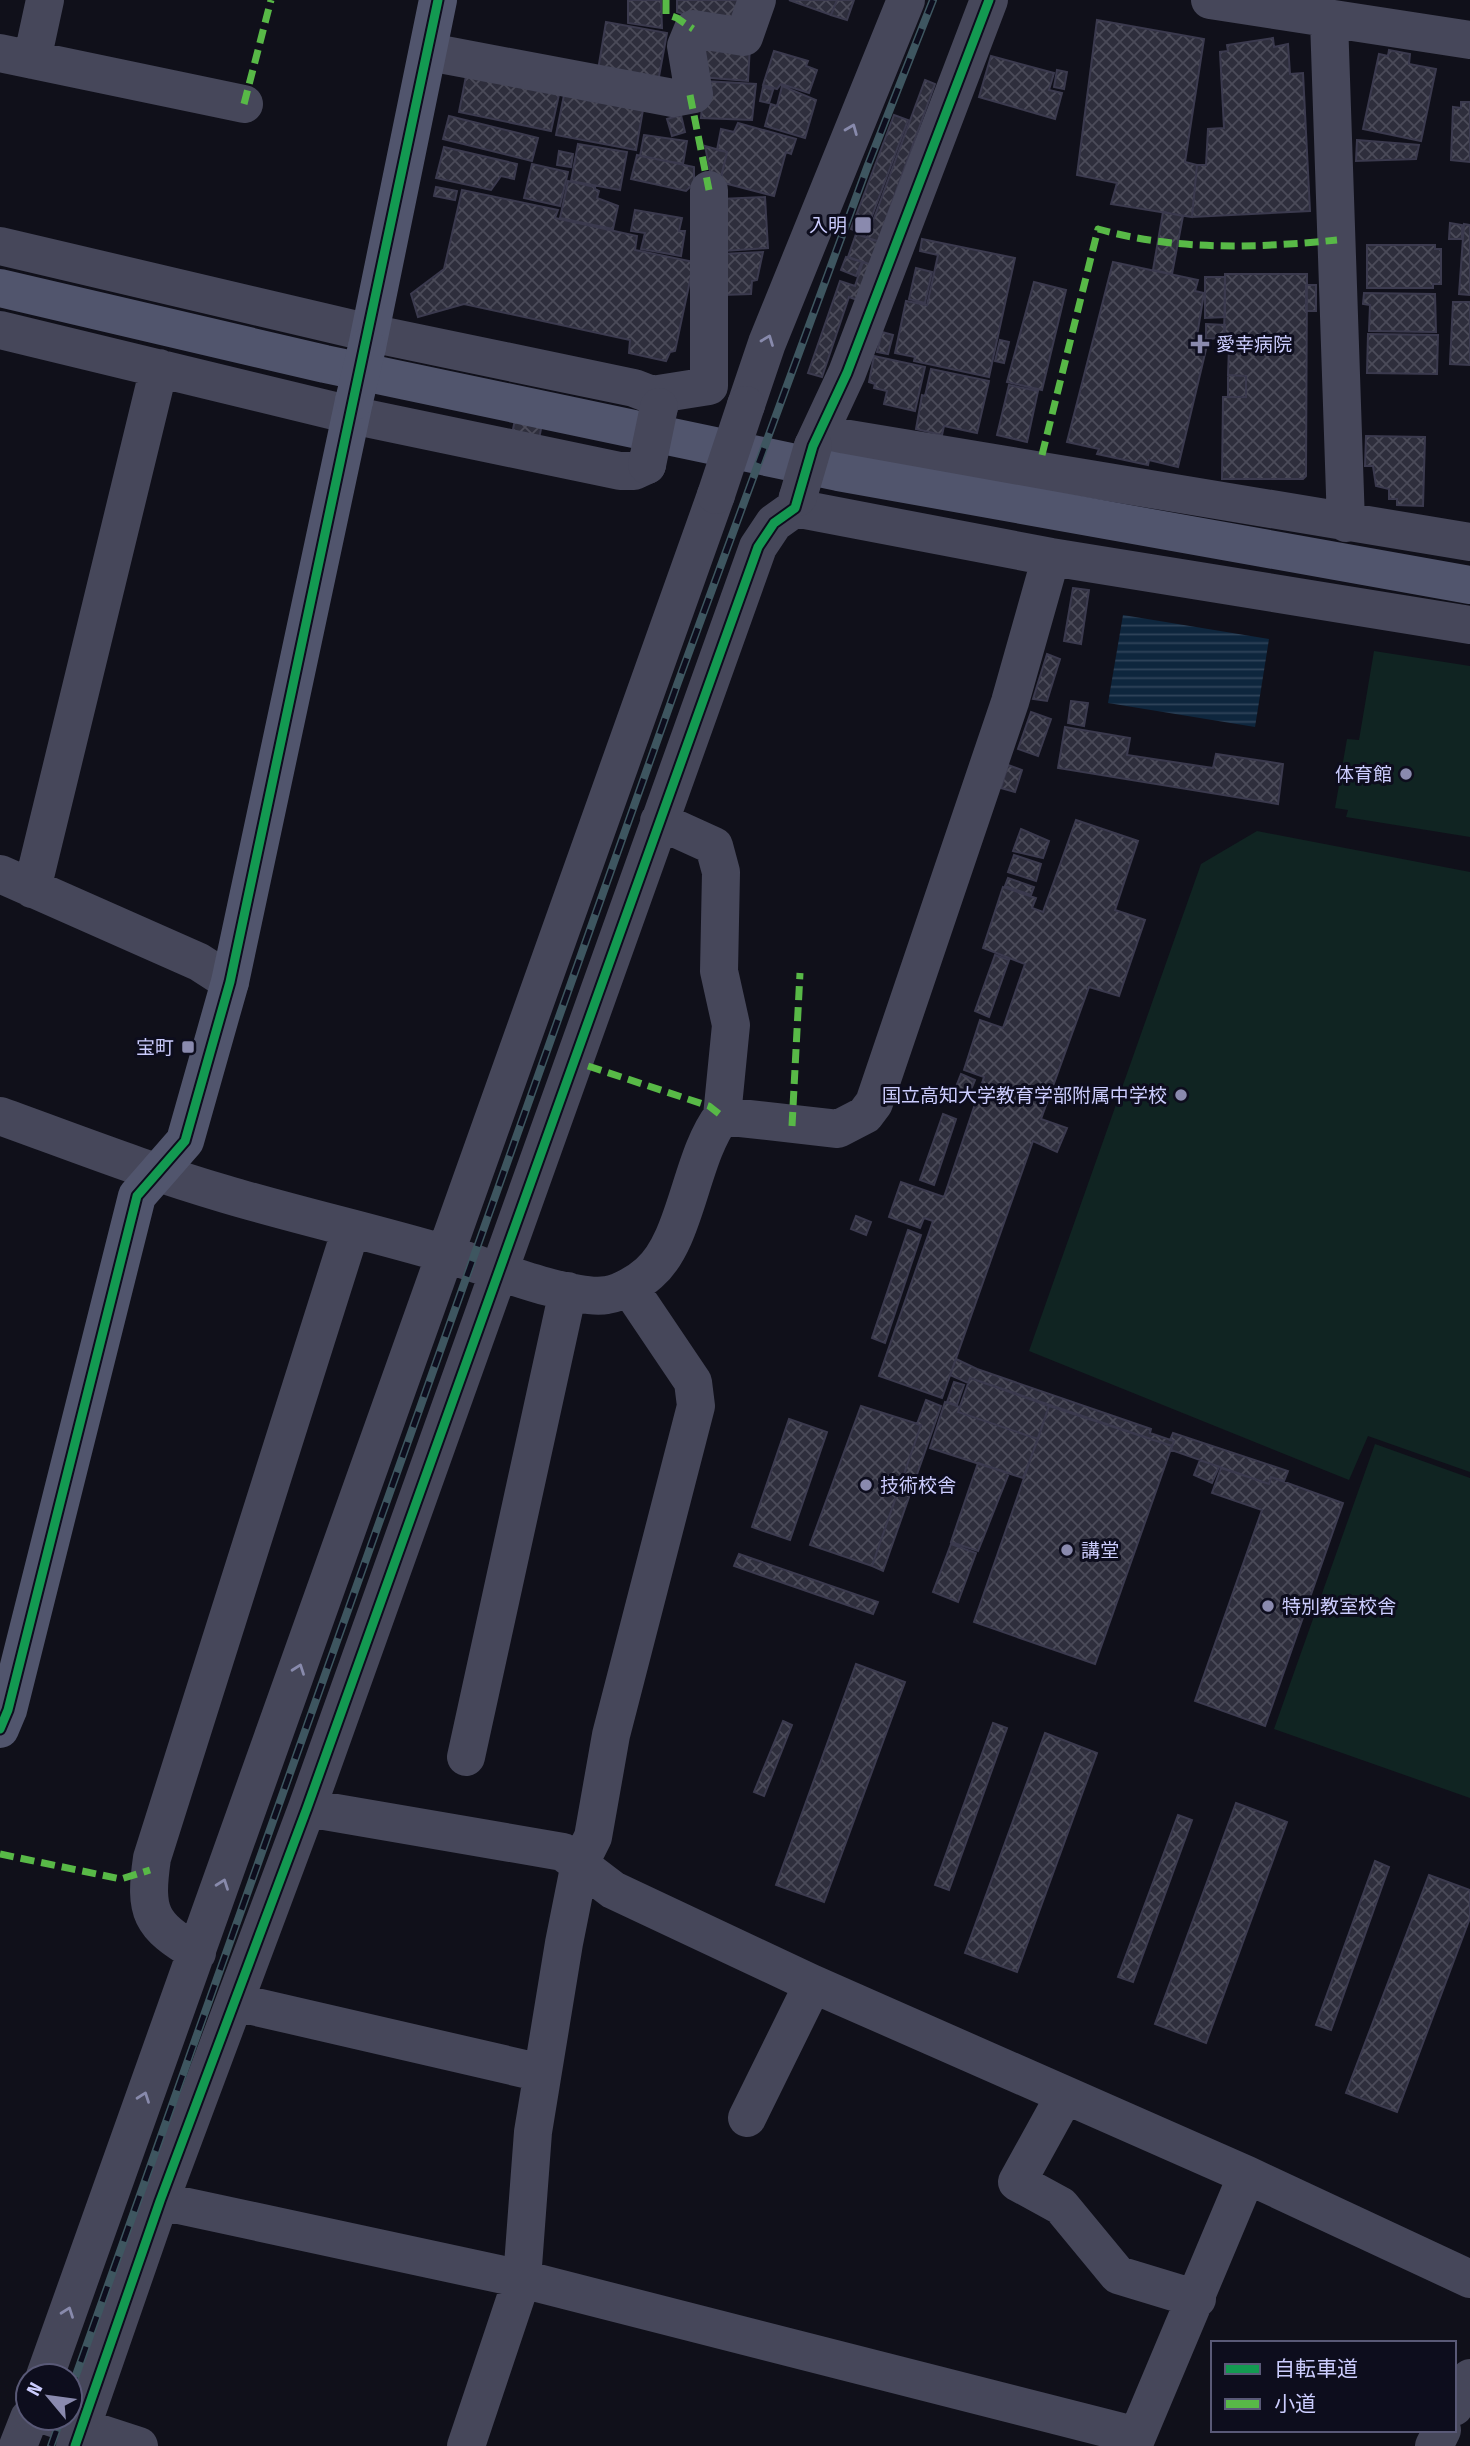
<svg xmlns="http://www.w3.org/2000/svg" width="1470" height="2446" font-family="'Fira Sans Condensed','Noto Sans JP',sans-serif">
  <defs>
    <pattern id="water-rules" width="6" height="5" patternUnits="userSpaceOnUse" patternTransform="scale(1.75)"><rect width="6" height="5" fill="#0e263d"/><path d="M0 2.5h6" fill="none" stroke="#30445a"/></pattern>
    <pattern id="building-cross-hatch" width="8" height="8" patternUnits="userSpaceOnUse" patternTransform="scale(1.75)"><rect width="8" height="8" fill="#2e2e3c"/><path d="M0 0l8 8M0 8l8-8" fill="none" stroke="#4b4b59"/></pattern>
  </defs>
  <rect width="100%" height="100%" fill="#10101a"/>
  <!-- grass -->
  <path fill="#102422" d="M1374 651 1470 666V837L1346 817 1348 810 1335 808 1347 739 1359 740Z
    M1257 831 1470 872V1472L1368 1436 1349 1480 1029 1351 1201 864Z
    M1375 1444 1470 1478V1798L1274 1729Z"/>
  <!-- water -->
  <path fill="url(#water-rules)" d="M1123 615 1269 639 1255 727 1108 703Z"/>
  <!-- building -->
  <path fill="url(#building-cross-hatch)" stroke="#3b3a4e" stroke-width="2" d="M628 0H661L662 28 628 23Z
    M677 0H745L733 30 677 12Z
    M789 0H837L831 15Z
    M837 0H854L847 20 831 15Z
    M1097 20 1204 39 1185 162 1197 165 1192 217 1111 204 1117 183 1077 175Z
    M606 22 667 33 658 82 598 70Z
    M1273 38 1274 47 1288 44 1290 74 1303 73 1310 211 1192 217 1197 165H1206L1208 129 1224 128 1220 52 1228 51 1227 45Z
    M704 42 750 46 748 81 700 77Z
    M1389 50 1410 54 1409 64 1436 69 1421 141 1363 129 1379 54 1388 56Z
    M774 51 808 61 806 66 817 70 809 93 781 84 777 89 763 85Z
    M991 56 1054 73 1049 90 1062 93 1055 119 979 97Z
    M1057 70 1067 72 1064 89 1054 87Z
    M467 71 560 90 551 131 459 112Z
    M925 80 935 84 878 241 872 240 867 237Z
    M704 81 756 84 752 120 701 118Z
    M782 86 816 100 805 138 765 126 771 104 777 106Z
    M763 87 773 90 769 103 760 101Z
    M565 90 644 104 636 150 556 135Z
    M1461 102H1470V162L1451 160 1453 107 1461 108Z
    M681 115 685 132 672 136 667 119Z
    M894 115 908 120 865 235 851 229Z
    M449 116 538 138 532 161 443 139Z
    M738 123 796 139 791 154 786 152 774 196 720 182 727 152 717 150 721 129 734 132Z
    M644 135 687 141 683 164 640 156Z
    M1357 140 1419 145 1416 159 1356 161Z
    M578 144 627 152 620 190 571 181Z
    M705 146 727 152 719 185 711 176Z
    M444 147 517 164 514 179 501 176 491 190 436 178Z
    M559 151 573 154 571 167 557 165Z
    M637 155 694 167V183L686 191 631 179Z
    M532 164 568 172 560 206 524 198Z
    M568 181 595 187V189L599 191 597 198 618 206 613 229 560 218Z
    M436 187 457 191 455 200 434 196Z
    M462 190 558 210 555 218 637 236 635 250 694 262 675 351 670 352 666 361 629 353 630 340 464 304 418 317 411 294 444 269Z
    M765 197 768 248 724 251 721 199Z
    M635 210 682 218 679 231H685L681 256 641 249 645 233 631 231Z
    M1163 212 1183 216 1172 274 1153 270Z
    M1450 223 1462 225V239H1449Z
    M1464 224 1470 225V295L1459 294Z
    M856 234 883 243 875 266 848 257Z
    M922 239 1015 258 989 377 914 361 915 357 895 353 906 301 927 305 938 255 920 251Z
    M1367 245H1435V249H1441V284H1433V288H1367Z
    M763 252 757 280 752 281 751 294 723 295 722 254Z
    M846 257 862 262 856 276 841 270Z
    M863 262 875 266 863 302 849 297 822 377 808 373 840 281 855 286Z
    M1113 262 1198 280 1195 291 1204 293 1197 336 1208 341 1178 467 1149 460 1148 465 1097 454 1099 449 1067 442Z
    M916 268 932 272 925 303 909 299Z
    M1225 274H1307L1306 476 1303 479H1222L1223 397H1246V376L1228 375 1229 347H1225L1224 342Z
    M1205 277H1225V317L1205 318Z
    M1034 282 1066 290 1042 390 1007 382Z
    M1306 285H1316V311H1306Z
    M1364 293 1435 294 1436 332 1369 331 1370 305 1363 304Z
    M1453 302H1470V365L1450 364Z
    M1206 324 1225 325 1224 342H1221V338L1206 339Z
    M882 332 893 335 888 354 877 352Z
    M1368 334 1438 335 1437 374 1367 373Z
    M1000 340 1009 342 1004 363 995 361Z
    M874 356 925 367 915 411 884 404 887 391 874 388 875 384 869 382Z
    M931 369 989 381 977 433 944 426 942 435 916 429 922 395 925 396Z
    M1228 375 1246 376V397H1228Z
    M1009 385 1038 391 1027 442 997 435Z
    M516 415 542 424 539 439 512 434Z
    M1366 436 1425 437 1423 506 1397 505V499H1389V489L1376 486 1373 466H1365Z
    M1073 588 1089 590 1081 644 1064 641Z
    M1047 654 1060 659 1047 701 1033 699Z
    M1071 701 1088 703 1084 726 1068 723Z
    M1031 712 1051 719 1038 756 1018 749Z
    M1065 727 1130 738 1127 755 1213 768 1216 754 1283 764 1278 804 1058 768Z
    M1008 765 1022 770 1015 792 1001 788Z
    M1076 820 1138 841 1115 910 1145 920 1119 996 1089 987 1041 1119 1067 1128 1057 1152 1033 1141 942 1398 879 1376 933 1221 924 1218 920 1228 889 1217 901 1182 944 1197 984 1077 964 1070 980 1020 1003 1028 1025 964 983 948 1003 887 1036 898 1032 908 1043 912Z
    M1021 829 1049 841 1043 858 1013 851Z
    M1014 855 1041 864 1036 881 1008 872Z
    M1008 878 1034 887 1031 895 1005 886Z
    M995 955 1009 960 989 1017 975 1011Z
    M961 1074 975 1080 968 1097 954 1092Z
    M943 1114 956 1119 934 1185 920 1180Z
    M856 1216 871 1222 866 1235 851 1229Z
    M908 1230 921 1235 885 1343 872 1338Z
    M956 1359 977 1369 1151 1429 1150 1433 1174 1441 1172 1446 970 1378 968 1383 950 1375Z
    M970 1378 1049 1406 1038 1439 958 1412Z
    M954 1382 964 1385 957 1405 947 1402Z
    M926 1400 941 1406 883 1571 872 1566 921 1425 917 1424Z
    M945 1402 960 1407 958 1412 1038 1439 1023 1478 930 1448Z
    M861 1406 921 1425 872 1566 810 1545Z
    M1049 1406 1172 1446 1095 1664 974 1622Z
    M789 1419 827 1432 790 1540 752 1527Z
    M1173 1433 1288 1471 1284 1481 1271 1477 1269 1484 1171 1450 1174 1441 1170 1440Z
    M1200 1460 1219 1467 1212 1483 1194 1475Z
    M978 1463 1009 1473 978 1551 951 1542Z
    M1221 1468 1269 1484 1271 1477 1343 1503 1265 1726 1195 1701 1262 1510 1212 1493Z
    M951 1544 976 1553 958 1602 933 1592Z
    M739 1554 878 1602 873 1614 734 1566Z
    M856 1664 905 1682 824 1902 776 1885Z
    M783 1721 792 1725 764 1796 754 1792Z
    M993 1723 1007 1728 949 1890 935 1885Z
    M1045 1733 1097 1753 1017 1972 965 1953Z
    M1236 1803 1287 1822 1206 2043 1155 2024Z
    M1178 1815 1192 1820 1133 1982 1118 1977Z
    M1375 1861 1389 1867 1331 2030 1316 2025Z
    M1429 1875 1470 1890V1918L1397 2112 1346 2093Z"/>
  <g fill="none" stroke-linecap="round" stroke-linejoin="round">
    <!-- street -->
    <path stroke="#46475a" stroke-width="38" d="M1210 0 1470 40
      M1329 20 1346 523
      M429 52 673 98 694 94 686 46 693 29 744 37 757 0
      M0 53 244 104
      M32 60 45 0
      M0 246 370 333 634 388 652 395 659 407
      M0 330 351 415 620 471H634L647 465
      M652 395 709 386V190
      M746 405 767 343 906 0
      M819 434 1470 542
      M813 446 847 373 989 0
      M795 508 1051 557 1470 625
      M659 821 714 846 721 872 719 971 731 1025 722 1116
      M0 874 199 962 230 982
      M32 889 159 368
      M0 1116C75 1143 149 1172 225 1194 299 1216 375 1233 449 1255 486 1266 572 1301 607 1295 621 1293 639 1282 649 1273 687 1240 690 1158 722 1116L838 1129 865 1115 874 1103 1010 702 1051 557
      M466 1757 568 1291
      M307 1808 563 1852 613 1890 813 1984 1247 2175 1470 2279
      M197 1953C150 1925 144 1913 152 1858L351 1229
      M235 2002 542 2073
      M1065 2095 1017 2182 1061 2206 1118 2275 1197 2299
      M747 2118 813 1984
      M160 2201 522 2279 1137 2436
      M45 2376 716 495
      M1454 2407 1470 2378
      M53 2418 139 2446
      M18 2446 29 2418
      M75 2446 160 2201 307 1808 758 547 774 523 795 508 798 497
      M466 2446 522 2279 533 2132 564 1943 580 1863 593 1837 611 1735 696 1406 693 1382 629 1287
      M1133 2446 1247 2175
      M1434 2446 1442 2430"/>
    <!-- secondary -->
    <path stroke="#51556d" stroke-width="38" d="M0 288 325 364 838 472 1470 585
      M367 347 438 0
      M0 1729 8 1710 137 1196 185 1141 230 982 354 401"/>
    <!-- rail casing -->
    <g stroke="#3e5660" stroke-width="8">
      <path id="rail" d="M70 2392 677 685 868 165 933 0
        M51 2446 61 2418"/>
    </g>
    <!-- rail -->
    <use href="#rail" stroke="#0d0d1d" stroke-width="5" stroke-dasharray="16" stroke-linecap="butt"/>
    <!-- street-bridge -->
    <path stroke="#46475a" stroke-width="38" d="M647 465 659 407
      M716 495 746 405
      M798 497 813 446"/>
    <!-- secondary-bridge -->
    <path stroke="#51556d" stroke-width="38" d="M354 401 367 347"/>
    <!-- quiet -->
    <path stroke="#58b947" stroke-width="7" stroke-dasharray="14 7" stroke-linecap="butt" d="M666 0V14L677 18 693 29
      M690 95 709 190
      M244 104 271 0
      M1042 455 1098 229C1176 251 1257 248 1337 240
      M588 1066 709 1106 722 1116
      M792 1126 800 973
      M0 1854 121 1879 150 1870"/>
    <!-- cycleway casing -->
    <g stroke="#0d0d1d" stroke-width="13">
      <path id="cycleway" d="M0 1729 8 1710 137 1196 185 1141 230 982 438 0
        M75 2446 160 2201 307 1808 758 547 774 523 795 508 813 446 847 373 989 0"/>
    </g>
    <!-- cycleway -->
    <use href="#cycleway" stroke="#139951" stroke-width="9"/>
  </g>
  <!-- one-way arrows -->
  <defs><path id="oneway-chevron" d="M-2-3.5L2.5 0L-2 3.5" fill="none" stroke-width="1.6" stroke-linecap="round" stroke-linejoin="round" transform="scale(1.75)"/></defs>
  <g stroke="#888aac">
    <use href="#oneway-chevron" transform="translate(852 129) rotate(-68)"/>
    <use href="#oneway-chevron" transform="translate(768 340) rotate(-69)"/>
    <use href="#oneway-chevron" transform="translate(299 1669) rotate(-70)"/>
    <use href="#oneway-chevron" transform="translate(223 1884) rotate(-70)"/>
    <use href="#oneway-chevron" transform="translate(144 2097) rotate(-70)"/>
    <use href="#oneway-chevron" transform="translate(68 2312) rotate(-70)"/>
  </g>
  <!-- markers -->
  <g fill="#8a8aae" stroke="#0d0d1d" stroke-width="2.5">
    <rect x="854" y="216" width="18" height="18" rx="3.5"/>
    <path d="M1196.5 333.5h7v7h7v7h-7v7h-7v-7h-7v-7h7z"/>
    <circle cx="1406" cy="774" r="7"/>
    <rect x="181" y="1040" width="14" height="14" rx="3.5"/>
    <circle cx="1181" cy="1095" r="7"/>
    <circle cx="866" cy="1485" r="7"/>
    <circle cx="1067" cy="1550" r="7"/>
    <circle cx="1268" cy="1606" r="7"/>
  </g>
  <g text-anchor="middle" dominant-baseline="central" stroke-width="6" stroke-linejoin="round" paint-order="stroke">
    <!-- poi labels -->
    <g font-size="19" fill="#cbccfd" stroke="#0d0d1d" text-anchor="end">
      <text x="847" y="225">入明</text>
      <text x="1216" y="344" text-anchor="start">愛幸病院</text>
      <text x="1392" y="774">体育館</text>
      <text x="174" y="1047">宝町</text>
      <text x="1167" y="1095">国立高知大学教育学部附属中学校</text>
      <text x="880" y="1485" text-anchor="start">技術校舎</text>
      <text x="1081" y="1550" text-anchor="start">講堂</text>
      <text x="1282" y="1606" text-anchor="start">特別教室校舎</text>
    </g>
  </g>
  <!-- legend -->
  <rect x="1211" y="2341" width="245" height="91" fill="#0d0d1d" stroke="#595977" stroke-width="2"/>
  <rect x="1225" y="2364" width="35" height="10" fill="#139951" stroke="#595977" stroke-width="2"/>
  <text x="1274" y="2376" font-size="21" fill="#cbccfd">自転車道</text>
  <rect x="1225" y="2399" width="35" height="10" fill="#58b947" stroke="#595977" stroke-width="2"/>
  <text x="1274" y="2411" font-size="21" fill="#cbccfd">小道</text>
  <!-- north arrow -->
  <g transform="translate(49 2397) rotate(299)"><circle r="33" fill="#0d0d1d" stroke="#595977" stroke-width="2"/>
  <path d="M0-5L12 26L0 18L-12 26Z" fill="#8a8aae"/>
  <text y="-10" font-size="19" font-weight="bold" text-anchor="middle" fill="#cbccfd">N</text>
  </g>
</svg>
